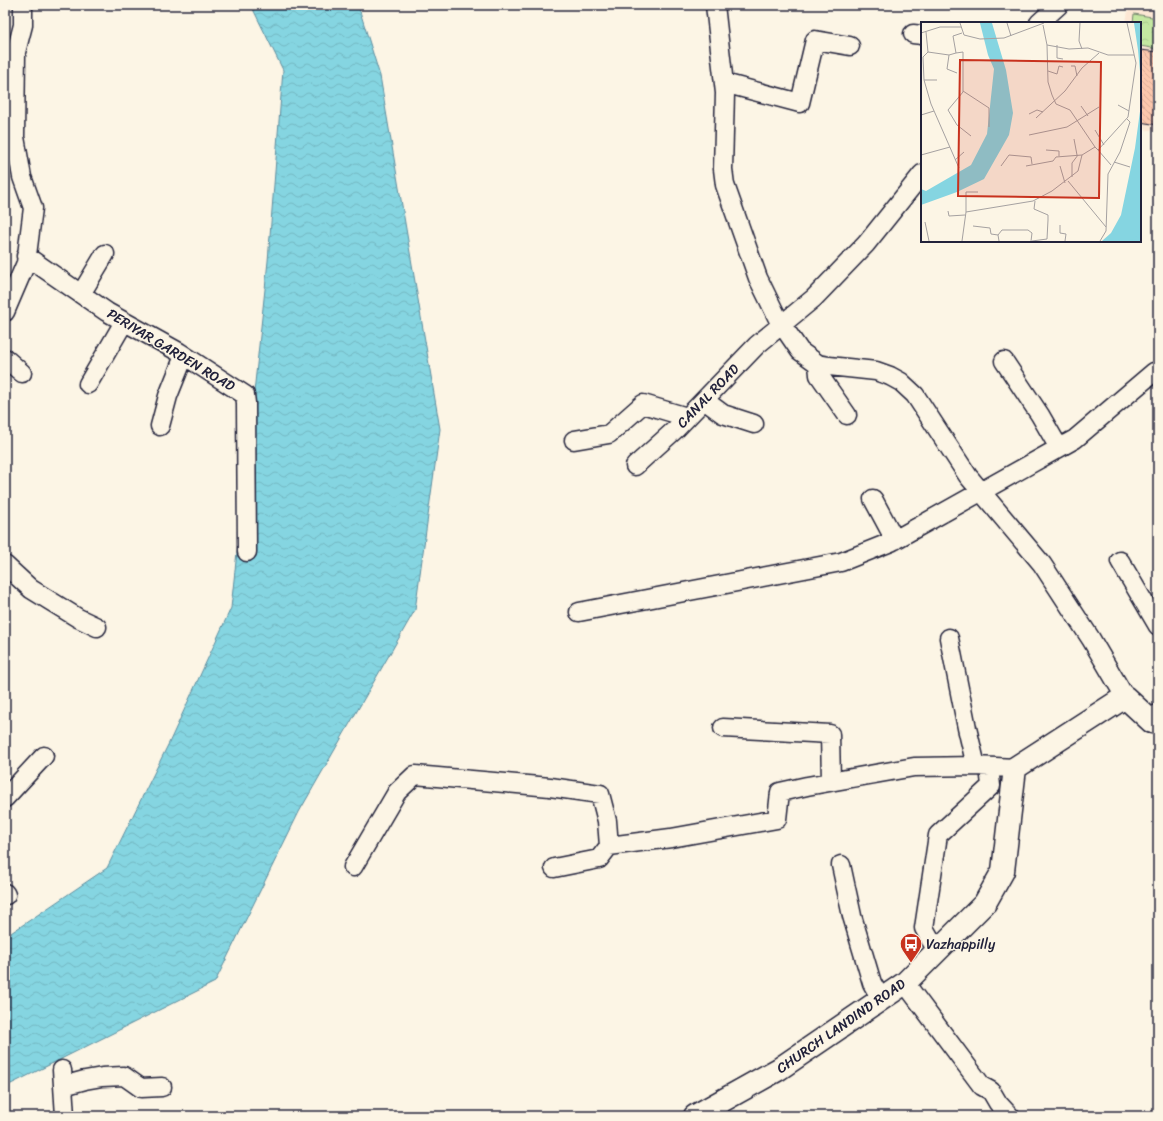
<svg xmlns="http://www.w3.org/2000/svg" width="1163" height="1121" font-family="Sriracha,sans-serif">
  <defs>
    <pattern id="park-crowns" width="20" height="18" patternUnits="userSpaceOnUse"><rect width="20" height="18" fill="#c4e7a1"/><path d="M2 6a3 3 0 1 1 6 0M12 15a3 3 0 1 1 6 0" fill="none" stroke="#a8c68c"/></pattern>
    <pattern id="water-waves" width="16" height="10" patternUnits="userSpaceOnUse"><rect width="16" height="10" fill="#85d5e1"/><path d="M0 5q4-4 8 0t8 0" fill="none" stroke="#73b7c2"/></pattern>
    <pattern id="building-back-hatch" width="6" height="6" patternUnits="userSpaceOnUse"><rect width="6" height="6" fill="#fcc7ad"/><path d="M-1 5l2 2M0 0l6 6M5-1l2 2" fill="none" stroke="#d8ab96"/></pattern>
  </defs>
  <rect width="100%" height="100%" fill="#fcf5e5"/>
  <filter id="ink" filterUnits="userSpaceOnUse"><feTurbulence type="fractalNoise" baseFrequency=".025" numOctaves="2"/><feDisplacementMap in="SourceGraphic" scale="8" xChannelSelector="R" yChannelSelector="G"/><feConvolveMatrix kernelMatrix="1 2 1 2 8 2 1 2 1" color-interpolation-filters="sRGB"/></filter>
  <g filter="url(#ink)">
    <!-- built -->
    <path fill="#fce7d4" d="M1129 5H1158V131L1140 129V23H1126Z"/>
    <!-- park -->
    <path fill="url(#park-crowns)" stroke="#73846e" d="M1134 14 1158 18V49L1140 46V23H1133Z"/>
    <!-- water -->
    <path fill="url(#water-waves)" stroke="#5d8d9f" d="M251 5H358L380 76 440 429 415 610 299 812 215 982 5 1087V937L107 868 169 743 231 608 268 261 283 70Z"/>
    <!-- building -->
    <path fill="url(#building-back-hatch)" stroke="#22223b" d="M1140 50 1158 52V87L1156 101H1158V125L1140 122Z"/>
    <g fill="none" stroke-linecap="round" stroke-linejoin="round">
      <!-- minor casing -->
      <g stroke="#22223b" stroke-width="21">
        <path id="minor" d="M715 5 725 93 723 169 725 185 758 278 778 319 800 351 818 364 829 366 876 371 890 376 901 382 915 395 968 476 1042 564 1091 639 1125 697
          M1039 23 1059 5
          M913 34 922 35
          M724 83 800 103 815 40 850 46
          M26 256 107 312 179 352 245 395 246 403 247 552
          M81 294 105 254
          M5 312 26 263 33 208 22 177 15 137 16 52 23 25V5
          M5 358 22 373
          M1004 361 1040 415 1059 448
          M818 364 819 375 847 415
          M88 384 124 322
          M704 400 723 414 754 424
          M160 426 168 396 184 356
          M574 440 609 434 643 404 687 417
          M635 466 677 428 757 345 814 298 866 244 922 174
          M873 499 895 540
          M1120 561 1158 626
          M5 565 31 589 78 618 97 627
          M579 612 841 562 891 542 1075 439 1154 372
          M949 638 967 728 976 766
          M723 728 830 734 831 781
          M5 798 44 756
          M841 865 852 916 872 983 881 999
          M353 867 397 792 415 775 550 787 600 794 607 821 609 846
          M554 868 599 859 609 846 671 838 777 819 780 792 807 786 914 767 976 766 1015 768
          M5 893 6 895
          M937 951 924 928 938 835 991 786 989 767
          M905 983 982 1086 991 1091 998 1103 1010 1116
          M62 1070 65 1116
          M63 1086 85 1080 102 1077 124 1076 141 1088 162 1087"/>
      </g>
      <!-- major casing -->
      <g stroke="#22223b" stroke-width="25">
        <path id="major" d="M695 1116 779 1069 905 983 985 903 1003 871 1015 768 1125 697 1152 722 1158 716"/>
      </g>
      <!-- minor -->
      <use href="#minor" stroke="#fcf5e5" stroke-width="18"/>
      <!-- major -->
      <use href="#major" stroke="#fcf5e5" stroke-width="22"/>
    </g>
  </g>
  <!-- icons -->
  <defs>
    <g id="bus-pin" transform="scale(1.15)"><path d="M0 17L-7.5 6A9.5 9.5 0 1 1 7.5 6Z" fill="#c8321e" stroke="#fcf5e5"/><path d="M-5-6H5V4H4V6H2V4H-2V6H-4V4H-5ZM-3.5-4V0h7V-4ZM-3.5 1.2v1.5H-2V1.2ZM2 1.2v1.5H3.5V1.2Z" fill="#fff"/></g>
  </defs>
  <g fill-rule="evenodd">
    <use href="#bus-pin" x="911" y="944"/>
  </g>
  <g text-anchor="middle" dominant-baseline="central" stroke-width="3" stroke-linejoin="round" paint-order="stroke">
    <!-- street labels -->
    <g font-size="14" fill="#22223b" stroke="#fcf5e5">
      <text transform="translate(171 350) rotate(31)">PERIYAR GARDEN ROAD</text>
      <text transform="translate(708 396) rotate(-46)">CANAL ROAD</text>
      <text transform="translate(841 1026) rotate(-35)">CHURCH LANDIND ROAD</text>
    </g>
    <!-- poi labels -->
    <g font-size="14" fill="#22223b" stroke="#fcf5e5" text-anchor="start">
      <text x="926" y="944">Vazhappilly</text>
    </g>
  </g>
  <!-- overview -->
  <g transform="translate(921 22)">
    <rect width="220" height="220" fill="#fcf5e5"/>
    <path d="M59 1H71L85 48 92 91 88 113 63 157 36 170 0 183V167L5 169 50 143 66 112 73 47 67 33ZM213 1H220V60L217 28ZM220 82V219H181L190 211 200 193 214 126Z" fill="#85d5e1"/>
    <path fill="none" stroke="#85d5e1" stroke-width="2" d="M210 219 216 215 220 205"/>
    <path fill="none" stroke="#a5a1a1" stroke-width="1" d="M39 1 43 13 59 17 83 16 123 1M86 1 90 14M159 1 158 19 161 27M122 3 126 23 127 60 131 73 135 82 149 88 174 125M5 10 7 30 2 35 3 58 10 82 38 146M0 11 19 5H40M41 11 32 14 35 31 42 30V70L27 88 36 103 50 114M126 23 148 27 167 26 187 33H213M136 23V36L142 37M7 30 28 33M35 31 28 33 26 47 36 51M150 44H154L156 54M127 49 136 52 138 44 142 45M3 58H16M42 69 68 86V105M197 83 208 89M160 84 167 94M108 92 116 88 122 90M0 93 13 89M115 96 144 69 161 46 178 31M174 108 183 123M108 113 146 105 178 85M153 117 156 133M125 128 138 129V134M177 128 190 143M0 133 29 125M34 138 43 130M193 140 209 145M80 144 88 133 110 135 111 142M105 144 132 139 135 135 161 133M139 144 144 161M151 155V141L157 133M147 159 185 205M27 189 28 194 44 193M45 190V170H57M4 200 8 219M139 203V211L145 212 144 219M52 204 69 206 70 212 77 213 78 219M77 213 81 208H107L111 211 110 219M41 219 45 190 112 179 131 169 157 149 161 133 174 125 177 128 207 95 215 41 206 1M111 219 126 217 127 198V193L113 187 114 179M179 219 185 209 187 152 199 130 209 100 206 97"/>
    <path fill="#c8321e" fill-opacity="0.15" stroke="#c8321e" stroke-width="2" d="M39 38 180 40 178 176 37 174Z"/>
    <rect width="220" height="220" fill="none" stroke="#22223b" stroke-width="2"/>
  </g>
  <!-- margin -->
  <rect width="1163" height="1121" fill="none" stroke="#fcf5e5" stroke-width="20"/>
  <rect x="10" y="10" width="1143" height="1101" fill="none" stroke="#22223b" stroke-width="1.5" filter="url(#ink)"/>
</svg>
